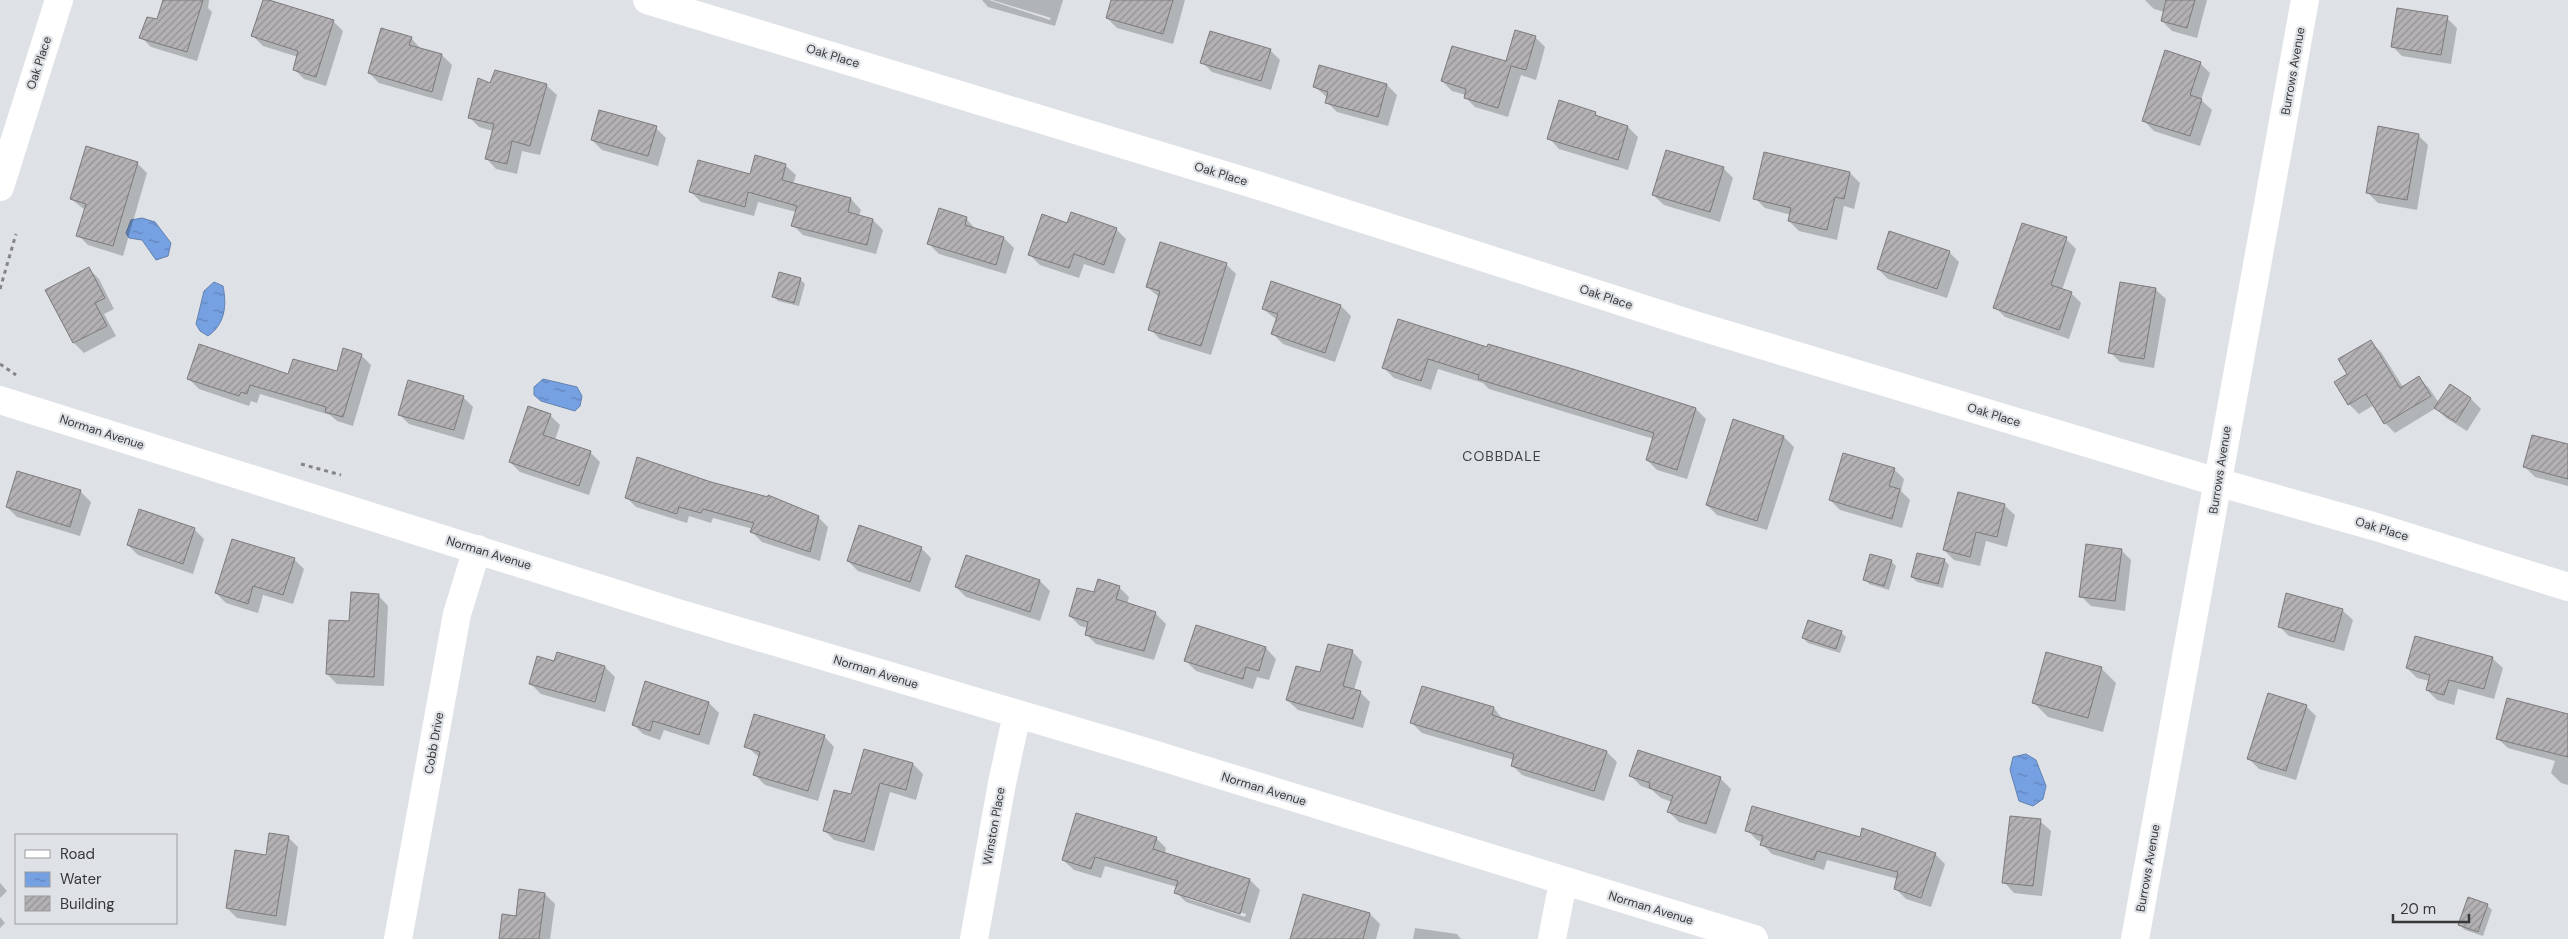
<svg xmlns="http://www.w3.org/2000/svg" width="2568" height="939" font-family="'DM Sans',sans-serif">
  <defs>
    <pattern id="water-ripples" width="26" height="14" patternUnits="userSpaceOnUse" patternTransform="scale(1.25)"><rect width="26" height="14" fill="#75a0e2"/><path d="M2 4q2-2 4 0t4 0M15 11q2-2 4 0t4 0" fill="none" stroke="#6183b8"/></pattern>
    <pattern id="building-hatch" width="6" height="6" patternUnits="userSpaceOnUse" patternTransform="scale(1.25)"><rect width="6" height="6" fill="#b4b1b4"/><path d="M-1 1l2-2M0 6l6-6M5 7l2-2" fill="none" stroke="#939193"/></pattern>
  </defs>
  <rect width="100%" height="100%" fill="#dee1e5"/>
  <!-- water -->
  <path fill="url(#water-ripples)" stroke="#6281af" d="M142 218 155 222 171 243 168 256 156 260 142 240 129 238 126 233 131 220Z
    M214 282 223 286C227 306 225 324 208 336L200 331 196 324 204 291Z
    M543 379 577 387 582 396 580 406 575 411 541 401 534 395V387Z
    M2026 754 2036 760 2046 786 2043 799 2033 806 2019 801 2010 770 2013 757Z"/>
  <!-- shadow -->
  <path fill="#0003" fill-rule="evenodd" d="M164 0H209L208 8 212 12 197 61 151 47 141 37 158 21Z
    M264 0 333 21 343 31 326 86 304 79 294 69 298 57 263 46 253 36Z
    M982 0H989L1050 20 1051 18 992 0H1063L1055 26 988 7Z
    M1112 0H1185L1173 44 1117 28 1107 18Z
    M2145 0H2207L2197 38 2172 31 2162 21 2164 12 2154 9Z
    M2447 18 2457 28 2451 64 2402 56 2392 46Z
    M1535 37 1545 47 1536 80 1521 75 1508 117 1475 107 1465 97 1466 95 1452 91 1442 81 1507 63Z
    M411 38 421 49 442 55 452 65 442 101 379 83 369 73Z
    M1270 50 1280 60 1271 90 1212 72 1202 62Z
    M2200 63 2210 73 2201 100 2212 110 2200 146 2154 131 2144 121Z
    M491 85H546L557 95 540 155 522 151 517 174 496 169 486 158 493 131 479 127 469 117Z
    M1387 85 1397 95 1388 126 1337 112 1327 102 1328 98 1315 87Z
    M1595 113 1601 119 1628 127 1638 137 1628 170 1559 149 1549 138Z
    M656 128 666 138 658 166 602 150 592 140Z
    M2418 135 2428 145 2417 210 2378 203 2368 193Z
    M1765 154 1850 173 1860 183 1854 209 1844 206 1837 240 1799 231 1789 221 1791 215 1765 208 1755 198Z
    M137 163 147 173 123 256 88 245 78 235 85 210 71 199Z
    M785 165 796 175 793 185 851 199 861 210 859 216 873 220 883 230 876 254 803 235 793 225 796 212 758 202 754 216 701 202 691 192Z
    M1723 168 1733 178 1720 222 1664 205 1653 195Z
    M966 218 976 230 1004 238 1014 248 1006 274 939 254 929 244Z
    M1068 224 1116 229 1126 239 1114 274 1084 264 1079 278 1040 265 1030 255Z
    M2066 239 2076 249 2062 290 2071 293 2081 303 2069 339 2005 317 1995 307Z
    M1949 252 1959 262 1947 298 1888 279 1878 269Z
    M1226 264 1236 274 1211 355 1160 339 1150 329 1160 298 1147 287Z
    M89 269 99 279 114 309 104 314 116 336 84 353 74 343Z
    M800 279 805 284 799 306 778 301 774 296Z
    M2155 289 2166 299 2154 368 2120 362 2110 352Z
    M1341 306 1351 316 1335 362 1283 344 1273 334 1277 320 1263 309Z
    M1399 321 1696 409 1706 419 1687 479 1657 470 1647 460 1654 439 1489 389 1483 383 1438 369 1431 390 1394 378 1384 368Z
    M2371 342 2381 352 2403 387 2419 378 2429 388 2439 403 2450 385 2471 399 2481 409 2467 431 2446 418 2436 408 2395 433 2385 423 2374 405 2359 414 2349 404V374Z
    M361 355 371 365 353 426 337 421 330 415 260 394 257 403 251 401 249 406 199 389 189 379 338 373Z
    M463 397 473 407 464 440 409 424 399 414Z
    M550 415 560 425 555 440 590 452 600 462 589 495 520 472 510 462Z
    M1784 437 1794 447 1767 530 1717 515 1707 505Z
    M2568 446V486L2535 477 2525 467Z
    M1894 469 1904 479 1901 491 1910 500 1902 528 1840 510 1830 500Z
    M18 472 81 492 91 502 80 536 17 517 7 507Z
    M626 497 818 517 828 527 820 561 762 542 752 532 753 529 713 518 711 523 689 516 687 523 636 507Z
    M2004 505 2015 515 2007 547 1986 541 1980 566 1954 560 1944 550Z
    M194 529 204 539 193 574 138 555 128 545Z
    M921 548 931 558 920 592 858 571 848 561Z
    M2121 550 2131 560 2125 611 2091 606 2081 596Z
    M966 557 1040 581 1050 591 1040 621 966 597 956 587Z
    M294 559 304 569 293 604 263 595 258 613 226 603 216 593Z
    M1944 560 1949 565 1943 588 1917 582 1912 577Z
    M1891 561 1896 566 1889 590 1869 584 1865 579Z
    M1119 587 1129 597 1127 604 1156 614 1166 624 1154 660 1096 644 1086 634 1088 628 1080 626 1070 616Z
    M378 595 388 606 384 686 337 684 327 674 350 623Z
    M2342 610 2353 620 2344 651 2289 636 2279 626Z
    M1196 627 1266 648 1276 659 1269 680 1257 677 1253 689 1196 671 1186 661Z
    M1841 632 1846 637 1840 653 1808 643 1803 638Z
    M1352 651 1362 662 1354 690 1360 692 1370 702 1363 728 1298 710 1287 700Z
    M2492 658 2503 668 2494 699 2458 689 2454 705 2437 700 2427 690 2429 681 2417 678 2407 668Z
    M555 662 605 667 615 677 605 712 541 694 531 684Z
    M2101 668 2116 683 2103 732 2048 717 2033 702Z
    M1423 687 1494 708 1503 720 1607 752 1617 762 1604 801 1522 775 1512 765 1514 760 1422 733 1412 723Z
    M709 703 719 713 709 745 664 730 660 740 643 734 633 724Z
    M2306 706 2316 716 2296 780 2259 769 2249 759Z
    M2568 716V785L2561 783 2551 773 2555 761 2508 748 2497 738Z
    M824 736 834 747 818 801 765 785 755 775 760 758 746 746Z
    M1639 752 1721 779 1731 789 1716 834 1679 822 1669 812 1672 802 1661 798 1652 790 1641 786 1631 776Z
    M913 764 923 774 916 800 890 792 874 851 834 840 824 830 852 796Z
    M2040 821 2051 831 2042 896 2014 893 2004 882Z
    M1747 830 1861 838 1935 854 1945 864 1931 907 1906 899 1895 888 1898 879 1827 860 1824 870 1772 854 1762 844V842L1757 840Z
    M288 837 298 847 286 926 237 918 227 908 267 856Z
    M1156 838 1166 848 1165 853 1250 880 1260 890 1250 923 1186 902 1176 892 1177 887 1105 866 1101 878 1074 870 1063 860ZM1186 895 1246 914 1245 917 1186 898Z
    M0 883 7 891 0 898Z
    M545 894 555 904 550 939H500L517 917Z
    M1304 896 1370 914 1380 924 1376 939H1291Z
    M2487 905 2492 910 2483 936 2465 930 2460 925Z
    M0 917 5 923 0 928Z
    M1415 928 1457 934 1461 939H1413Z"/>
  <!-- building -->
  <path fill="url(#building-hatch)" stroke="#7d7a7d" d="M163 0H203L187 52 139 38 147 17 157 19Z
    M263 0H269L334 20 316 77 293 70 298 51 251 36Z
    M1111 0H1173L1163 34 1106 18Z
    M2166 0H2195L2187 28 2161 21Z
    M2397 8 2448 16 2441 55 2391 47Z
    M381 28 412 37 409 45 442 54 432 92 368 73Z
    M1515 30 1536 36 1526 70 1511 66 1498 108 1464 98 1466 89 1441 81 1452 46 1506 61Z
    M1210 31 1271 49 1261 81 1200 63Z
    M2165 50 2201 62 2190 95 2202 99 2190 136 2142 121Z
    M1319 65 1387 84 1378 117 1325 103 1328 92 1313 87Z
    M495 70 547 84 530 146 512 141 507 164 485 159 494 124 468 118 478 78 490 83Z
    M1559 100 1596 112 1595 115 1628 126 1618 160 1547 139Z
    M599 110 657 126 648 156 591 140Z
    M2378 126 2419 134 2407 200 2366 193Z
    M86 146 138 162 113 246 76 236 86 204 70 199Z
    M1666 150 1724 167 1710 212 1652 195Z
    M1764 152 1850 172 1844 199 1835 197 1827 230 1788 221 1791 208 1753 199Z
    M755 155 786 164 782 180 851 198 848 212 873 219 867 245 791 226 797 206 748 192 745 207 689 192 698 160 750 174Z
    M939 208 967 217 965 225 1004 237 996 265 927 244Z
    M1071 212 1117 228 1104 265 1074 254 1069 268 1028 255 1042 214 1067 223Z
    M2022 223 2067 237 2051 285 2072 292 2059 330 1993 308Z
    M1889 231 1950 251 1937 289 1877 269Z
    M1160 242 1227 263 1201 346 1148 330 1160 291 1146 287Z
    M89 267 105 298 95 303 107 326 73 343 45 290Z
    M779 272 801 278 794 303 772 297Z
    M1271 281 1341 305 1325 353 1271 334 1278 314 1262 309Z
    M2120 282 2156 288 2144 359 2108 353Z
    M1398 319 1487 347 1488 344 1573 369 1696 408 1677 470 1646 460 1654 433 1478 379 1479 375 1428 359 1421 381 1382 368Z
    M2371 340 2400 388 2419 376 2431 396 2384 424 2366 394 2348 405 2334 382 2347 374 2338 359Z
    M199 344 288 374 293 359 337 371 343 348 362 354 343 417 325 412 326 407 250 385 247 394 241 392 239 396 187 379Z
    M408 380 464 396 454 430 398 415Z
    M2450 384 2471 398 2456 422 2434 408Z
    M528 406 551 414 543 435 591 451 579 486 509 462Z
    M1733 419 1784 436 1757 521 1706 505Z
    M2532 435 2568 444V479L2523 467Z
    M1843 453 1895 468 1889 486 1900 489 1892 519 1829 500Z
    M637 457 711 482 768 497V495L819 516 810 552 750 532 754 523 703 509 701 513 679 507 677 514 625 498Z
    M17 471 81 490 70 527 6 507Z
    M1958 492 2005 504 1997 537 1976 532 1970 557 1943 550Z
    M139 509 195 528 183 564 127 545Z
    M859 525 922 547 910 582 847 561Z
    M232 539 295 558 283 595 253 586 248 604 215 593Z
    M2086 544 2122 549 2115 601 2079 597Z
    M1917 553 1945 559 1938 584 1911 577Z
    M1870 554 1892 560 1884 586 1863 580Z
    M966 555 1040 580 1030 612 955 587Z
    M1098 579 1120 586 1116 599 1156 612 1144 651 1085 635 1088 622 1069 616 1077 588 1094 592Z
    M351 592 379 594 374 677 326 674 329 620 349 621Z
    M2286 593 2343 609 2334 642 2278 627Z
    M1808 620 1842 631 1836 649 1802 638Z
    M1196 625 1266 647 1259 671 1246 667 1243 679 1184 661Z
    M2415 636 2493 657 2484 689 2449 680 2444 695 2426 690 2430 675 2406 668Z
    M1328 644 1353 650 1343 686 1361 691 1353 719 1286 700 1296 666 1320 672Z
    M557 652 605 666 595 702 529 684 537 656 554 661Z
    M2046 652 2102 667 2088 718 2032 703Z
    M645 681 709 702 699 735 653 721 650 731 632 725Z
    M1422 686 1494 707 1492 715 1607 751 1594 791 1511 766 1514 754 1410 723Z
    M2268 693 2307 705 2286 771 2247 759Z
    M2507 698 2568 714V757L2496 739Z
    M754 714 825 735 808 791 753 775 760 752 744 747Z
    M864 749 913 763 906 790 880 783 864 842 823 831 834 790 851 794Z
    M1638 750 1721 777 1706 824 1667 812 1673 796 1649 788 1650 783 1629 776Z
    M1752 806 1860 837 1862 828 1936 853 1921 898 1894 889 1898 872 1817 851 1814 860 1760 845 1763 836 1745 831Z
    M1076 813 1157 837 1153 849 1250 879 1240 914 1174 893 1178 881 1095 857 1091 869 1062 860Z
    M2010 816 2041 819 2033 886 2002 883Z
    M269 833 289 836 276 916 226 908 235 850 266 855Z
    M519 889 545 893 539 939H499L502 914 516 916Z
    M1303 894 1370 913 1363 939H1290Z
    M2468 897 2488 904 2478 932 2458 925Z"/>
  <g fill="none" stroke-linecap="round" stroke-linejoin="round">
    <!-- path -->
    <path stroke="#838587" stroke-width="3" stroke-dasharray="4 4" stroke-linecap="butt" d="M0 289 16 234
      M0 364 16 375
      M301 464 341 475"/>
    <!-- minor -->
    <path stroke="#fff" stroke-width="28" d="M647 0 1260 186 1688 323 2217 482 2373 526 2568 587
      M0 187 59 0
      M0 400 678 613 1146 752 1754 939
      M398 939 457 614 477 549
      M974 939 1002 783 1017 714
      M1552 939 1563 882
      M2135 939 2305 0"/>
  </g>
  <g text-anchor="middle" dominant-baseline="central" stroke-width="4.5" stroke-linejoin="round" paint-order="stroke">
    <!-- street labels -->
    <g font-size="12" fill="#363839" stroke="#dee1e5">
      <text transform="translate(833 56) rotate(17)">Oak Place</text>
      <text transform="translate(39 63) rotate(-72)">Oak Place</text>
      <text transform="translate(2293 71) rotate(-80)">Burrows Avenue</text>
      <text transform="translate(1221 174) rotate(17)">Oak Place</text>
      <text transform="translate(1606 297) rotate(18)">Oak Place</text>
      <text transform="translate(1994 415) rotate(17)">Oak Place</text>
      <text transform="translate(102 432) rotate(18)">Norman Avenue</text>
      <text transform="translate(2220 470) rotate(-81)">Burrows Avenue</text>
      <text transform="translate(2382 529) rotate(17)">Oak Place</text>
      <text transform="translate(489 553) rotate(17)">Norman Avenue</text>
      <text transform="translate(876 672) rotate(17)">Norman Avenue</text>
      <text transform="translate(434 743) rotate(-80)">Cobb Drive</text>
      <text transform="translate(1264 789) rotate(17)">Norman Avenue</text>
      <text transform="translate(994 826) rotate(-80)">Winston Place</text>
      <text transform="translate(2148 868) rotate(-80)">Burrows Avenue</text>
      <text transform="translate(1651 908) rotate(17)">Norman Avenue</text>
    </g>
    <!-- neighbourhood labels -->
    <g font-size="14" letter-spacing="1" fill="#3f4244" stroke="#dee1e5">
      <text x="1502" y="456">COBBDALE</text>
    </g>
  </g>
  <!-- legend -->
  <rect x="15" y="834" width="162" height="90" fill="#dee1e5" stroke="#9b9da0"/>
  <rect x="25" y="850" width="25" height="8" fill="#ffffff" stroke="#9b9da0"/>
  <text x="60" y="859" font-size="15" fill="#363839">Road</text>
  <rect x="25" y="872" width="25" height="15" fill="url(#water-ripples)" stroke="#9b9da0"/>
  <text x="60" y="884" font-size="15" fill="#363839">Water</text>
  <rect x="25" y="896" width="25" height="15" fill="url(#building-hatch)" stroke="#9b9da0"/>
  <text x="60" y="909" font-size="15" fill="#363839">Building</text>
  <!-- scale -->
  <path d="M2393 914v8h76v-8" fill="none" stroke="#363839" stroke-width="2.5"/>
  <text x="2400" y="914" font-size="15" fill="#363839" stroke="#dee1e5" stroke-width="4" paint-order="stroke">20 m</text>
</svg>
